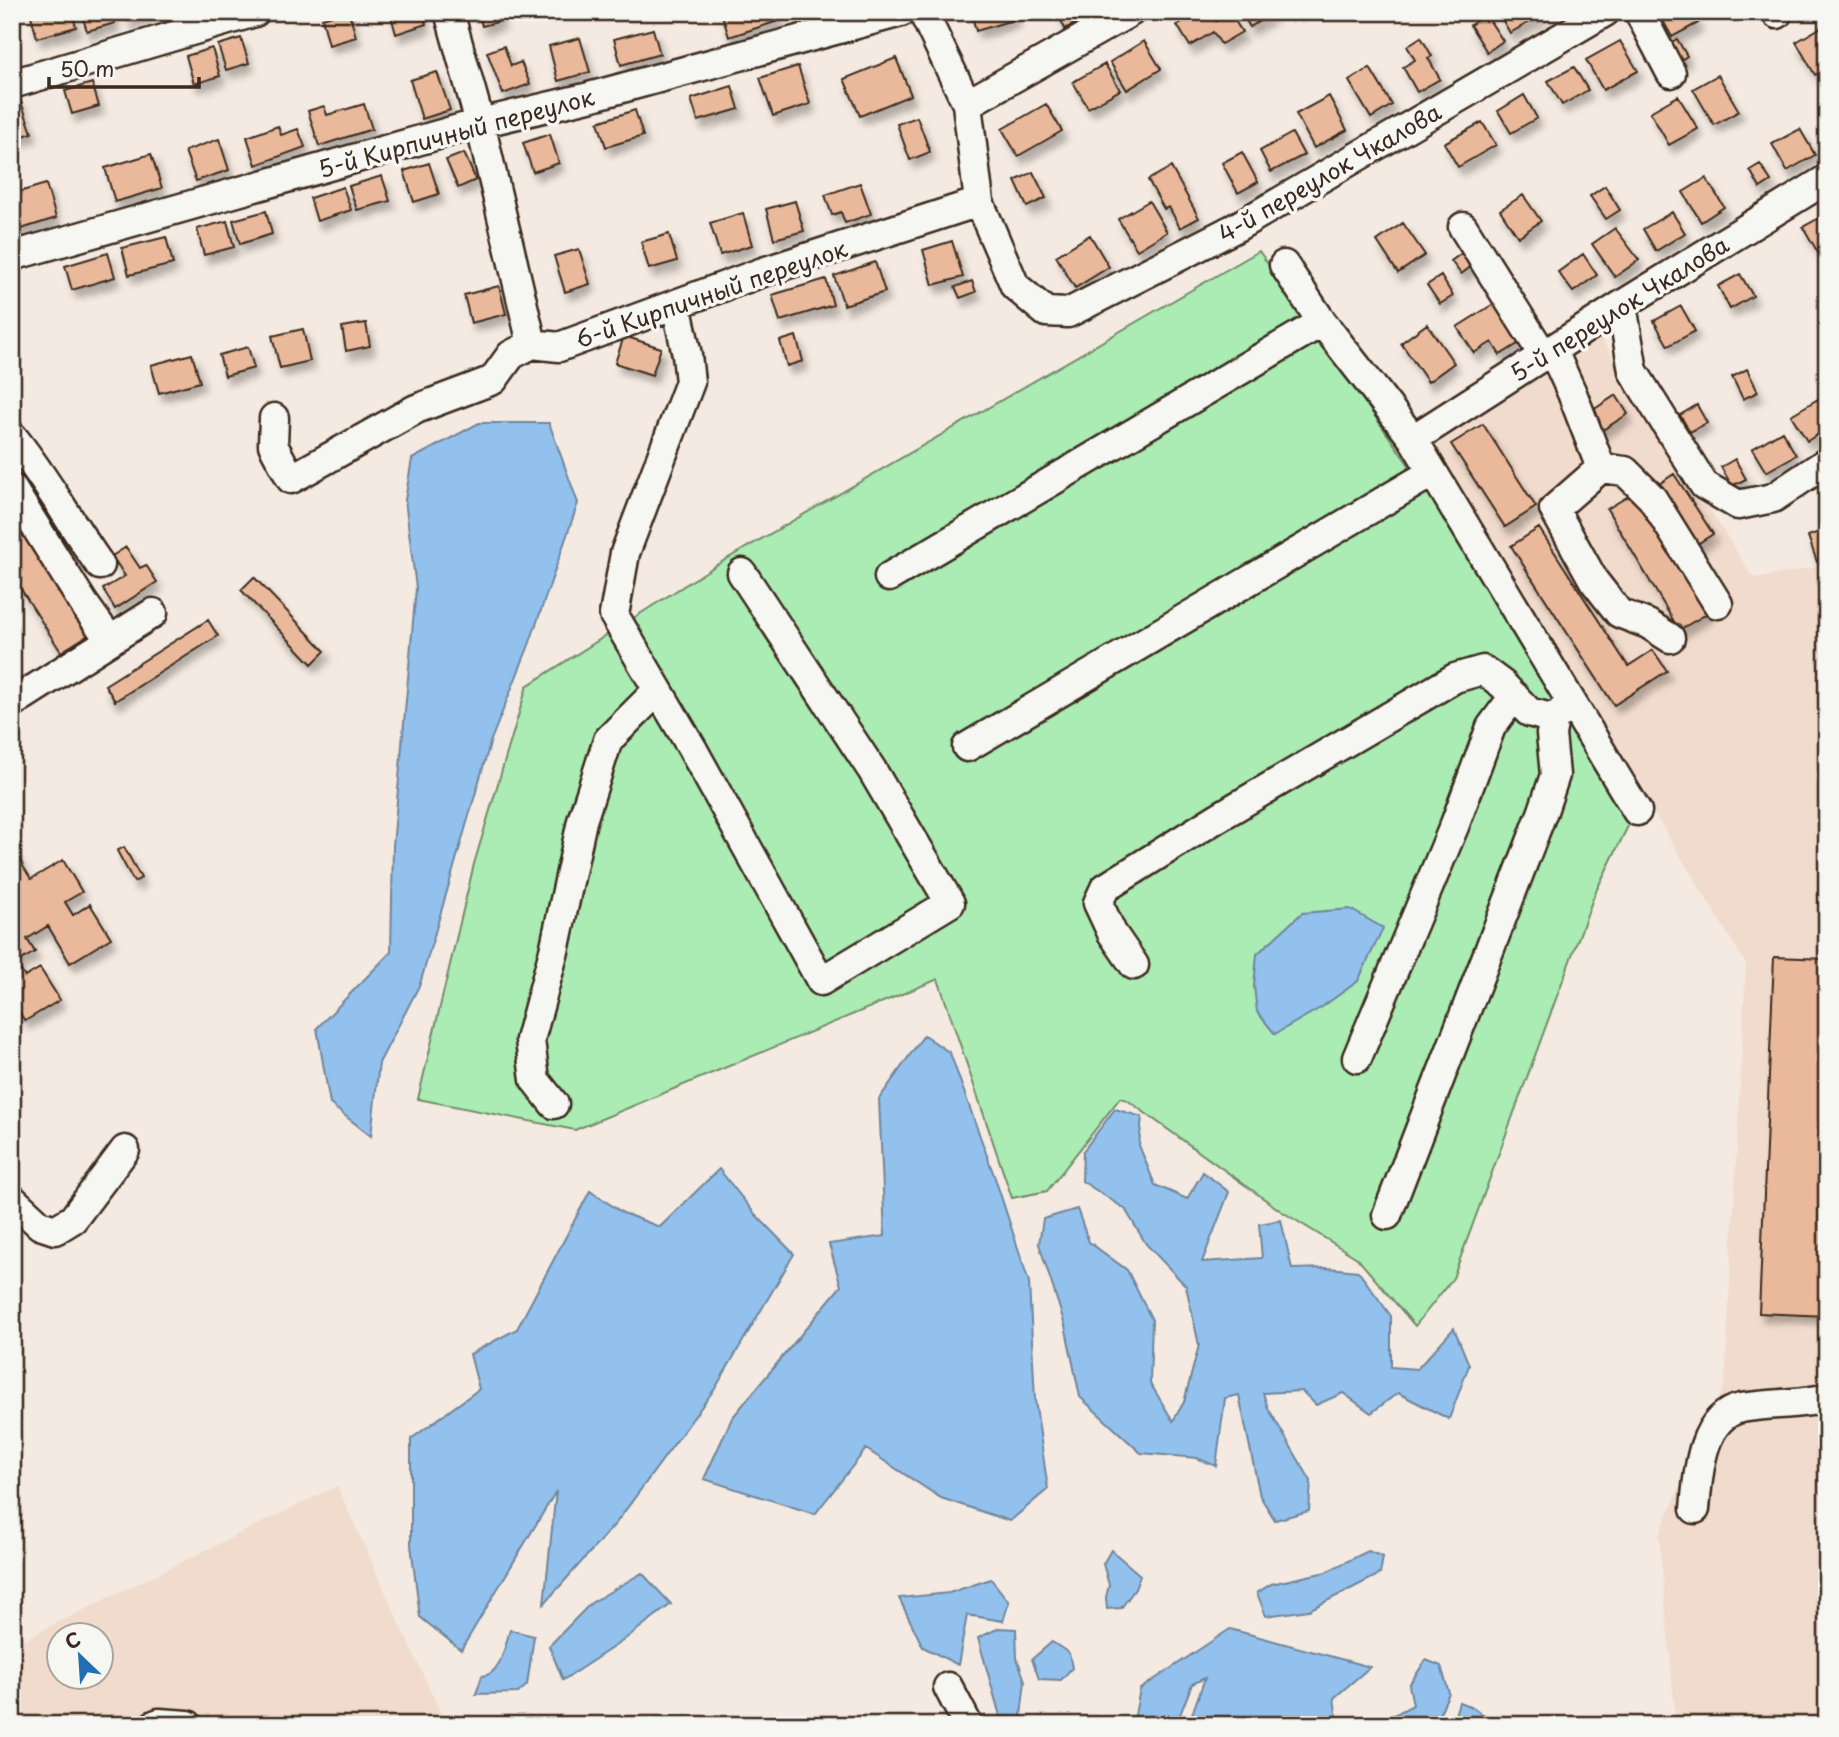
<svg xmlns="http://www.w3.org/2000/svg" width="1839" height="1737" font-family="'Playpen Sans',sans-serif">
  <defs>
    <filter id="shadow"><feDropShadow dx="4.5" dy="8" stdDeviation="3.5" flood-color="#0004"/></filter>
  </defs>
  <rect width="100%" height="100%" fill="#f4eae1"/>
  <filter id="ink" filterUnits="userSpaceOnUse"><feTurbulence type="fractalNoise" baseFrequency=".0143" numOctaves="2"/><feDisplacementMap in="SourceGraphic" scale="14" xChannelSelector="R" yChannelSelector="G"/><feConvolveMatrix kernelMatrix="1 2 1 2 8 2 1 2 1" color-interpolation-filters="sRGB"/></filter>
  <g filter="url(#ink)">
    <!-- built -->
    <path fill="#f1dbcc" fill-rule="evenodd" d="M1596 330 1752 576 1760 578 1827 565V1725H1676L1659 1535 1725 1384 1746 964 1426 439Z
      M337 1486 446 1725H12V1645ZM60 1636H102V1678H60Z"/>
    <!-- green -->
    <path fill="#aaecb4" stroke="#728b69" stroke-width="2" d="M1259 251 1427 491 1628 826 1595 893 1453 1278 1415 1326 1357 1258 1281 1211 1127 1100 1120 1098 1047 1191 1012 1198 938 979 575 1130 418 1099 474 864 527 686 718 564Z"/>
    <!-- water -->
    <path fill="#93c1ed" stroke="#70859a" stroke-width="2" d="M479 423H549L578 503 529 645 491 740 420 984 379 1063 371 1136 330 1104 317 1028 391 952 393 846 416 588 405 500 412 459Z
      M1350 909 1383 928 1358 981 1322 1007 1275 1034 1257 1012 1254 986 1257 954 1302 913Z
      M924 1035 950 1053 995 1178 1029 1282 1035 1400 1048 1489 1010 1521 941 1498 866 1449 815 1514 704 1479 732 1418 841 1286 829 1244 885 1236 879 1099Z
      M1115 1109 1142 1117 1139 1145 1155 1185 1187 1199 1203 1172 1229 1192 1202 1262 1262 1258 1259 1224 1281 1220 1292 1269 1328 1268 1358 1271 1391 1316V1367L1417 1369 1454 1328 1469 1365 1449 1419 1398 1393 1371 1413 1343 1393 1316 1405 1302 1391 1263 1393 1268 1408 1311 1481 1309 1511 1275 1520 1260 1496 1239 1395 1225 1398 1216 1466 1197 1458 1141 1453 1080 1397 1065 1325 1039 1244 1043 1219 1077 1209 1089 1242 1127 1270 1152 1320 1150 1383 1173 1421 1184 1402 1199 1345 1186 1286 1146 1244 1125 1209 1082 1181 1083 1151Z
      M719 1169 755 1214 794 1254 716 1387 616 1523 544 1604 556 1491 461 1650 420 1617 411 1545V1439L479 1389 470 1354 517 1329 590 1191 623 1213 660 1227Z
      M1111 1550 1140 1575 1135 1589 1121 1608 1107 1609 1106 1597 1109 1585 1103 1564Z
      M1368 1551 1383 1557 1380 1574 1309 1610 1266 1616 1257 1593 1271 1584 1326 1572Z
      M642 1573 671 1604 621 1642 563 1680 549 1646 591 1603Z
      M991 1579 1009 1602 1003 1621 967 1615 958 1665 923 1647 899 1598 949 1593Z
      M999 1628 1016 1629 1017 1658 1025 1681 1020 1725H1005L1002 1723 978 1638Z
      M1230 1629 1370 1667 1334 1698 1338 1725H1188L1205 1678 1192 1684 1176 1725H1133L1140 1689Z
      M510 1630 534 1636 527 1685 518 1693 476 1694 482 1676C501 1675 505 1645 510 1630Z
      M1052 1642 1069 1653 1072 1668 1061 1680 1039 1679 1032 1659Z
      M1426 1660 1441 1666 1449 1693 1439 1715 1418 1725H1393L1392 1716 1413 1705 1409 1685Z
      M1459 1702 1474 1708 1496 1725H1452Z"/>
    <!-- building -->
    <path fill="#eab99b" stroke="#3b2a1e" stroke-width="2" filter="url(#shadow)" d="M30 12H72L76 27 37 38Z
      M81 12H112L115 23 87 31Z
      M125 12H157L128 21Z
      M343 12H349L356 37 329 45 322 18Z
      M390 12H422L426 24 396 34Z
      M478 12H498L501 21 482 26Z
      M721 12H778L781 20 729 37Z
      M971 12H1014L1016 19 976 31Z
      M1057 12H1093L1065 29Z
      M1198 12H1210L1216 21 1230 13 1242 32 1221 44 1213 32 1190 46 1177 25Z
      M1241 12H1274L1250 27Z
      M1498 12H1547L1510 33Z
      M1668 12H1692L1698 23 1672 37 1661 17Z
      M1486 15 1503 41 1487 52 1470 25Z
      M1825 25 1827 28V68L1815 75 1796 42Z
      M653 29 660 54 621 65 614 39Z
      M1421 37 1432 56 1428 58 1440 79 1417 92 1403 67 1415 60 1407 46Z
      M241 38 249 63 226 70 218 45Z
      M580 38 590 72 558 81 549 46Z
      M1677 39 1687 56 1678 62 1668 44Z
      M1144 41 1161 69 1127 90 1110 62Z
      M1620 41 1638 71 1603 90 1586 60Z
      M504 46 511 66 521 62 530 84 503 94 487 52Z
      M212 48 220 76 194 84 186 56Z
      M896 58 911 95 860 116 844 79Z
      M1105 64 1120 90 1088 108 1073 82Z
      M798 66 810 104 773 116 760 78Z
      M1574 67 1588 90 1562 105 1548 81Z
      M1370 68 1392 105 1371 118 1349 81Z
      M437 72 450 110 422 119 410 80Z
      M1718 75 1739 111 1714 125 1693 89Z
      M92 83 99 106 72 114 65 91Z
      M732 86 739 109 698 121 691 99Z
      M1524 95 1537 118 1511 133 1498 111Z
      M1329 96 1347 130 1314 148 1296 114Z
      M1678 96 1698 129 1669 145 1650 112Z
      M20 99 32 133 12 140V102Z
      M364 104 372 129 319 146 308 111 324 106 327 115Z
      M1046 104 1062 131 1018 156 1002 129Z
      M635 110 643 136 606 147 598 122Z
      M917 117 930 152 910 160 897 124Z
      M1482 122 1496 145 1458 167 1444 143Z
      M278 126 281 135 298 129 305 147 256 165 247 137Z
      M1800 129 1815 155 1787 171 1772 144Z
      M1292 133 1304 155 1271 172 1260 151Z
      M550 134 559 163 533 172 523 143Z
      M219 139 229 170 196 181 185 151Z
      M1242 152 1258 182 1238 193 1222 163Z
      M464 153 476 180 458 188 446 160Z
      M151 154 162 188 115 202 105 168Z
      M429 163 439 194 414 202 404 171Z
      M1760 164 1771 181 1760 188 1750 170Z
      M1171 167 1199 218 1180 228 1169 207 1164 209 1148 180Z
      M1033 172 1046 198 1027 207 1015 181Z
      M382 176 390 201 357 210 349 186Z
      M1706 178 1724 207 1701 222 1683 192Z
      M860 183 871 214 845 223 841 212 832 215 825 195Z
      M46 184 56 218 15 231 12 222V194Z
      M1605 186 1620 210 1606 219 1590 196Z
      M343 187 351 210 317 221 310 198Z
      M1523 195 1541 221 1518 237 1500 210Z
      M795 201 804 231 774 239 766 209Z
      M1149 201 1167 232 1137 250 1118 219Z
      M266 211 272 234 240 244 233 220Z
      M1672 212 1685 233 1656 251 1643 229Z
      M743 213 752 245 720 255 710 223Z
      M1821 217 1827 227V268L1803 227Z
      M227 221 234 247 204 255 197 229Z
      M1403 223 1425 255 1398 273 1377 241Z
      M1615 228 1639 260 1615 277 1592 244Z
      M669 234 677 261 649 269 641 242Z
      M1090 235 1109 267 1075 288 1056 256Z
      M166 237 173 264 129 275 122 248Z
      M952 241 963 277 933 285 923 250Z
      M579 249 590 284 565 292 554 256Z
      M108 253 115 277 72 290 65 266Z
      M1462 253 1472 266 1461 274 1451 261Z
      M1583 254 1597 275 1573 292 1558 272Z
      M875 262 885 292 844 305 834 276Z
      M1740 274 1753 296 1730 309 1718 286Z
      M1441 276 1453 296 1440 304 1427 285Z
      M826 279 833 305 780 321 772 295Z
      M972 281 976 292 960 298 955 287Z
      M499 286 506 314 471 323 464 295Z
      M1495 303 1521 342 1500 355 1492 342 1474 353 1457 327Z
      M1681 306 1695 331 1668 346 1654 321Z
      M366 323 370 346 346 351 342 327Z
      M1427 324 1454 363 1428 382 1401 343Z
      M303 329 310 361 280 368 272 336Z
      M624 336 661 348 652 375 615 363Z
      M796 336 803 361 787 366 780 341Z
      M248 347 254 368 225 376 219 355Z
      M192 354 200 382 159 393 151 365Z
      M1747 369 1758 392 1743 399 1732 377Z
      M1616 395 1628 414 1601 431 1590 412Z
      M1818 399 1827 413V429L1807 441 1791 415Z
      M1697 405 1707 423 1690 432 1680 415Z
      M1483 424 1536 507 1505 527 1451 444Z
      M1782 431 1796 455 1766 472 1752 449Z
      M1735 459 1746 479 1732 486 1721 467Z
      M1674 474 1713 534 1694 546 1656 486Z
      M1637 491 1710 612 1679 630 1607 509Z
      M12 504 93 632 61 652 12 575Z
      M1539 528 1628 666 1653 650 1667 671 1614 705 1511 546Z
      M1827 529V558L1817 562 1808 536Z
      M126 547 140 568 146 565 157 582 115 609 103 589 125 576 112 556Z
      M254 577 325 651 312 664 241 590Z
      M208 620 218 636 115 701 105 685Z
      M124 847 141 878 134 882 117 851Z
      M12 848 31 879 63 860 82 892 65 902 73 915 90 904 111 938 70 963 48 926 27 939 35 952 16 963 25 977 40 968 60 1000 25 1021 12 1001V900L14 898 12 895Z
      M1774 957 1827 959V1316L1759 1313Z"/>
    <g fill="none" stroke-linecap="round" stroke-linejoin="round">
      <!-- minor casing -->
      <g stroke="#3b2a1e" stroke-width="33">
        <path id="minor" d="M449 12 480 123 532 344
          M923 12 967 104 979 202 1015 286 1046 312 1068 313 1235 228 1605 12
          M1639 12 1671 73
          M1776 12 1777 14
          M12 84 255 12
          M967 104 1130 12
          M1463 227 1544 356
          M12 256 480 123 589 97 901 12
          M1284 265 1322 322 1413 439 1637 811
          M676 304 687 355 690 382 625 553 614 615 692 748 821 981 950 903 872 770 742 573
          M1622 305 1633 371 1704 485 1738 505 1773 498 1827 462
          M1553 351 1572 393 1601 468 1554 509 1594 581 1619 613 1648 624 1670 638
          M274 418 273 445 291 479 416 409 493 380 511 355 532 344 559 347 763 272 979 202
          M12 436C45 476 70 523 100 565
          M1413 439 1622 305 1827 179
          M1601 468 1625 471 1652 498 1718 604
          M12 489 84 604 110 640
          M889 577 1322 322
          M12 703 153 613
          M967 747 1433 472
          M1134 965 1112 933 1098 903 1105 888 1217 818 1455 678 1483 670 1502 684 1529 712 1554 719 1571 702
          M1357 1058 1455 824 1491 727 1514 696
          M554 1104 535 1080 530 1040 554 951 582 821 608 740 657 691
          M12 1199 40 1225 55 1230 73 1219 125 1150
          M1387 1215 1543 811 1555 775 1551 734 1554 719
          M1695 1509C1698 1476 1700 1417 1741 1408 1769 1403 1799 1405 1827 1398
          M948 1687 968 1725
          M154 1725 159 1723 188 1725"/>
      </g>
      <!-- minor -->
      <use href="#minor" stroke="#f6f6f2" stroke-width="28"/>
    </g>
  </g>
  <g text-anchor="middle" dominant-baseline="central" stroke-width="7" stroke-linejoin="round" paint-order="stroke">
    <!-- street labels -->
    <g font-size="23" fill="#3b2a1e" stroke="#f6f6f2">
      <text transform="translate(456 132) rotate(-15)">5-й Кирпичный переулок</text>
      <text transform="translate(1329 172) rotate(-30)">4-й переулок Чкалова</text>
      <text transform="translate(711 293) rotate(-19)">6-й Кирпичный переулок</text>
      <text transform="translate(1619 308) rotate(-32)">5-й переулок Чкалова</text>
    </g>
  </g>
  <!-- margin -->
  <rect width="1839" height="1737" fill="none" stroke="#f6f6f2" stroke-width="42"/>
  <rect x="21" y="21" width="1797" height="1695" fill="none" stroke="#3b2a1e" stroke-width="2.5" filter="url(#ink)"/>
  <!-- north arrow -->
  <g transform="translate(80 1656) rotate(335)"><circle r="33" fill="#f6f6f2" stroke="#aba49d" stroke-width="2"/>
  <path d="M0-5L12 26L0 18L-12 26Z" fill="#1f6fb2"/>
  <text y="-10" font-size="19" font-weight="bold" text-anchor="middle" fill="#3b2a1e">С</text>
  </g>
  <!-- scale -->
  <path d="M49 77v10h150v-10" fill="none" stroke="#3b2a1e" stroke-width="3.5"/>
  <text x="60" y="77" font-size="21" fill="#3b2a1e" stroke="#f6f6f2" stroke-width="5" paint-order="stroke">50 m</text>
</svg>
